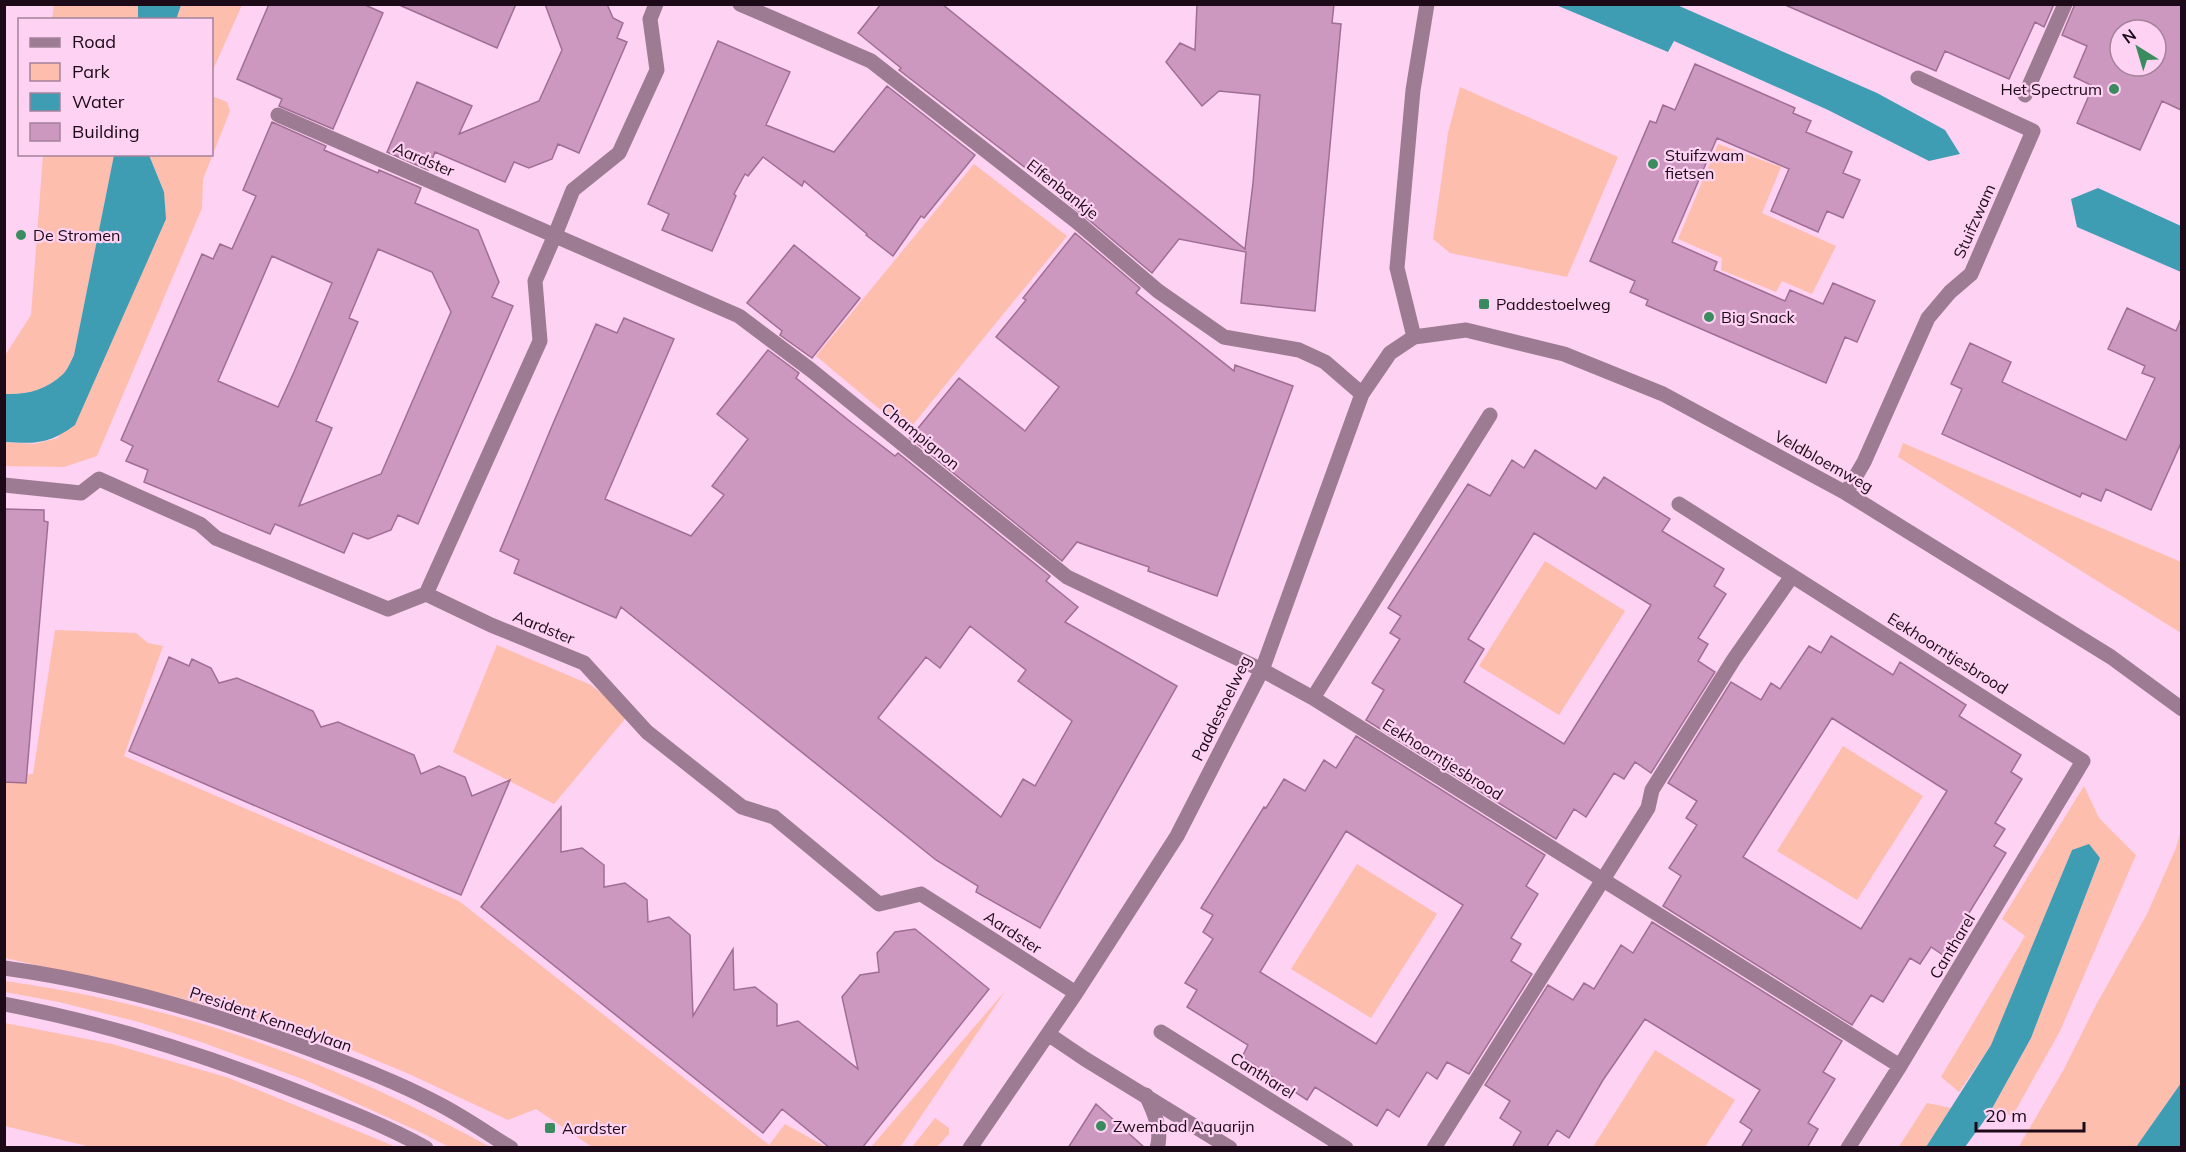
<svg xmlns="http://www.w3.org/2000/svg" width="2186" height="1152" font-family="Mulish,sans-serif">
  <rect width="100%" height="100%" fill="#fed2f2"/>
  <!-- green -->
  <path fill="#febead" d="M54 5H138V19H52Z
    M181 5H242L212 72V20L176 19Z
    M1460 87 1618 157 1567 277 1450 253 1433 239 1448 133Z
    M212 96 227 102 230 111 203 179 202 208 97 456 64 467 5 466 4 442 34 444 58 438 164 192 149 155 212 154Z
    M1718 144 1781 167 1762 213 1836 246 1812 294 1782 281 1776 292 1721 270 1722 258 1678 239Z
    M43 155H114L74 355C71 361 67 371 62 375 46 390 26 395 5 394L4 357 31 315Z
    M974 164 1067 236 907 432 816 356Z
    M1903 443 2181 562V633L1898 457Z
    M1545 561 1625 611 1559 715 1479 666Z
    M55 630 136 633 148 643 163 646 124 756 459 901 769 1145 785 1124 826 1147H592L536 1109 508 1120 409 1074 323 1038 173 996 5 958V776L33 774Z
    M497 645 591 685 629 714 554 804 453 752Z
    M1843 746 1923 796 1857 900 1777 851Z
    M2084 786 2099 818 2136 855 2060 1031 2013 1115 1989 1114 2031 1038 2100 858 2072 850 1991 1045 1959 1092 1941 1077 2025 936 2002 919Z
    M2181 830V1083L2136 1147 2018 1148 2064 1069 2096 1005 2147 914 2176 848Z
    M1357 864 1437 914 1371 1018 1291 969Z
    M5 981C182 1006 334 1061 490 1147H449L420 1132 305 1080 201 1042 139 1022 59 1002 5 992Z
    M1006 990 901 1146 871 1147Z
    M5 1023 112 1044 229 1078 396 1147H91L5 1126Z
    M1655 1050 1735 1100 1705 1147H1593Z
    M1927 1103 1951 1108 1926 1147 1898 1148Z
    M935 1118 949 1128V1134L937 1147H912Z"/>
  <!-- water -->
  <path fill="#3e9db3" d="M138 5V4L181 5 176 20 138 19Z
    M1556 5H1677L1877 93 1945 130 1960 154 1929 161 1828 110 1674 41 1668 52Z
    M114 155H149L164 192 166 219 75 425C49 444 36 444 5 442V394C26 395 46 390 62 375 67 371 71 361 74 355Z
    M2098 188 2181 226V272L2077 227 2071 199Z
    M2089 844 2100 858 2031 1038 1989 1114 1965 1147H1926L1991 1045 2072 850Z
    M2181 1083V1147H2136Z"/>
  <!-- building -->
  <path fill="#cd98bf" stroke="#a06e94" stroke-width="1.5" fill-rule="evenodd" d="M269 4H363L383 13 333 129 279 106 282 99 237 79Z
    M397 4H516L497 48Z
    M545 4H607L613 18 623 23 617 38 627 42 579 153 558 144 552 159 529 168 514 162 505 182 435 152 428 170 387 152 417 82 472 106 459 134 539 101 562 50Z
    M881 4H942L1245 249 1253 183 1260 95 1219 91 1202 106 1166 62 1180 43 1195 50 1197 4H1334L1332 23 1341 24 1315 311 1241 303 1246 252 1179 239 1152 273 1045 183 899 70 901 68 858 33Z
    M1783 4H2054L2044 27 2035 22 2009 79 1945 51 1936 71Z
    M2075 4H2181V110L2162 101 2140 150 2077 123 2093 86 2074 77 2087 46 2062 35ZM2120 30H2156V66H2120Z
    M718 41 790 72 766 125 834 152 887 86 975 155 924 218 921 216 893 256 866 235 867 234 804 181 802 186 763 157 748 176 745 174 734 194 736 196 712 251 662 230 669 214 648 204Z
    M1695 64 1795 108 1793 113 1811 121 1806 132 1852 152 1843 173 1860 180 1843 218 1827 211 1818 232 1771 211 1789 169 1717 138 1672 242 1717 262 1714 270 1785 301 1790 290 1823 304 1833 283 1875 301 1857 342 1845 337 1826 383 1646 305 1648 300 1630 292 1635 281 1590 261 1650 121 1656 123 1663 105 1675 110Z
    M272 122 326 146 324 150 378 173 379 170 421 188 415 203 478 230 499 282 492 297 513 306 418 524 398 515 391 530 368 539 353 533 344 553 275 524 270 534 144 482 148 470 126 461 133 446 121 440 202 254 213 259 220 244 232 249 256 196 243 190ZM378 249 432 272 451 312 381 474 299 506 332 428 316 421 358 322 349 318ZM272 256 332 283 294 372 278 407 218 381Z
    M1075 233 1140 288 1136 293 1234 371 1235 365 1293 386 1217 596 1148 571 1149 567 1077 542 1062 561 910 438 959 378 1025 431 1059 387 996 337 1026 300 1023 298Z
    M794 245 860 298 812 358 780 335 782 331 747 303Z
    M2127 308 2176 331 2181 319V443L2151 510 2106 489 2101 501 2082 493 2080 497 1942 434 1962 389 1951 384 1970 343 2011 362 2002 382 2126 440 2155 378 2142 373 2145 366 2108 349Z
    M624 318 674 339 605 499 691 536 724 495 712 486 748 439 717 414 768 350 799 373 796 378 852 423 895 456 898 453 1050 576 1046 581 1078 607 1065 622 1177 686 1040 928 976 892 978 886 936 860 621 607 616 618 514 573 519 560 500 551 552 426 596 324 617 333ZM970 626 1026 670 1018 681 1072 721 1035 786 1023 779 1001 817 878 718 926 657 940 668Z
    M1535 450 1596 489 1604 477 1670 519 1662 531 1724 569 1714 586 1726 594 1698 638 1708 644 1698 661 1715 672 1651 773 1635 762 1624 779 1614 773 1586 817 1574 809 1556 839 1366 720 1384 690 1372 683 1400 639 1390 633 1401 616 1388 608 1468 484 1490 496 1512 460 1524 468ZM1534 533 1651 605 1564 744 1464 682 1484 649 1468 639Z
    M4 509 44 510V521L48 522 26 783 4 782Z
    M1831 636 1893 675 1900 662 1966 705 1959 716 2021 755 2011 772 2022 779 1995 823 2005 829 1994 846 2006 853 1943 955 1931 947 1920 964 1910 958 1883 1002 1871 995 1852 1025 1663 906 1681 876 1669 868 1697 825 1686 818 1697 801 1668 783 1731 682 1761 700 1771 683 1780 689 1809 646 1821 653ZM1832 718 1947 791 1861 929 1743 857Z
    M169 657 189 666 192 659 211 668 219 683 237 678 313 711 321 727 338 722 414 755 421 774 439 766 465 777 472 796 510 780 461 895 129 751Z
    M1356 736 1545 855 1526 886 1538 894 1511 938 1521 944 1511 961 1532 974 1469 1074 1447 1062 1437 1079 1427 1072 1399 1117 1387 1109 1377 1126 1315 1087 1307 1100 1242 1057 1248 1045 1187 1007 1197 990 1185 983 1213 939 1203 932 1213 915 1201 908 1264 807 1266 808 1284 779 1305 791 1324 760 1336 768ZM1346 831 1463 905 1376 1044 1260 972Z
    M561 807V852L582 848 604 865V887L625 883 647 900 648 922 669 917 690 935 693 1016 733 949 734 990 755 987 777 1004V1026L798 1021 858 1069 842 997 860 975 879 972 877 953 895 932 915 929 989 989 862 1148H830L782 1109 763 1133 481 907Z
    M1652 922 1842 1041 1823 1072 1835 1079 1808 1123 1818 1129 1807 1148H1741L1752 1130 1740 1122 1760 1090 1645 1019 1603 1080 1569 1138 1557 1130 1546 1148H1512L1521 1132 1500 1118 1510 1101 1485 1085 1548 985 1573 1000 1584 983 1594 989 1621 945 1633 953Z
    M1096 1104 1145 1148H1068Z"/>
  <g fill="none" stroke-linecap="round" stroke-linejoin="round">
    <!-- service -->
    <path stroke="#9c7b93" stroke-width="15" d="M1146 1095C1153 1110 1163 1131 1157 1148"/>
    <!-- pedestrian -->
    <path stroke="#9c7b93" stroke-width="15" d="M4 485 81 493 99 479 200 524 216 538"/>
    <!-- minor -->
    <path stroke="#9c7b93" stroke-width="15" d="M740 4 871 61 1076 221 1158 291 1224 337 1299 350 1325 362 1362 394
      M2025 95 2065 4
      M278 115 739 316 811 370 1067 577 1262 670 1313 698 1900 1066
      M1414 337 1397 268 1413 90 1427 4
      M1846 493 1864 462 1928 318 1950 292 1971 274 2033 131 1918 78
      M1679 504 2083 761 1900 1066 1848 1148
      M216 538 388 609 426 594 540 341 535 281 555 235 573 190 619 153 657 70 650 19 656 4
      M426 594 491 625 584 663 647 732 742 807 774 817 879 904 921 894 1076 993
      M1313 698 1490 415
      M1161 1032 1346 1148
      M1048 1034 1085 1059 1230 1148
      M970 1148 1076 993 1177 836 1262 670 1362 394 1390 353 1414 337 1466 330 1564 354 1663 394 1846 493 2111 657 2182 709
      M1434 1148 1648 808 1652 790 1734 659 1792 576"/>
    <!-- tertiary -->
    <path stroke="#9c7b93" stroke-width="15" d="M4 968C108 982 209 1012 307 1048 349 1064 393 1080 433 1101 460 1114 485 1132 511 1148
      M4 1004C105 1023 202 1054 296 1091 340 1108 385 1125 426 1148"/>
  </g>
  <!-- markers -->
  <g fill="#3a8c5e" stroke="#fed2f2" stroke-width="2">
    <circle cx="2114" cy="89" r="6"/>
    <circle cx="1653" cy="164" r="6"/>
    <circle cx="21" cy="235" r="6"/>
    <rect x="1478" y="298" width="12" height="12" rx="3"/>
    <circle cx="1709" cy="317" r="6"/>
    <circle cx="1101" cy="1126" r="6"/>
    <rect x="544" y="1122" width="12" height="12" rx="3"/>
  </g>
  <g text-anchor="middle" dominant-baseline="central" stroke-width="4.5" stroke-linejoin="round" paint-order="stroke">
    <!-- poi labels -->
    <g font-size="16" fill="#1c0a18" stroke="#fed2f2" text-anchor="start">
      <text x="2102" y="89" text-anchor="end">Het Spectrum</text>
      <text x="1665" y="155">Stuifzwam<tspan x="1665" dy="18">fietsen</tspan></text>
      <text x="33" y="235">De Stromen</text>
      <text x="1496" y="304">Paddestoelweg</text>
      <text x="1721" y="317">Big Snack</text>
      <text x="1113" y="1126">Zwembad Aquarijn</text>
      <text x="562" y="1128">Aardster</text>
    </g>
    <!-- street labels -->
    <g font-size="16" fill="#1c0a18" stroke="#fed2f2">
      <text transform="translate(424 159) rotate(23)">Aardster</text>
      <text transform="translate(1063 189) rotate(38)">Elfenbankje</text>
      <text transform="translate(1974 221) rotate(-66)">Stuifzwam</text>
      <text transform="translate(921 436) rotate(39)">Champignon</text>
      <text transform="translate(1824 461) rotate(29)">Veldbloemweg</text>
      <text transform="translate(544 627) rotate(22)">Aardster</text>
      <text transform="translate(1948 653) rotate(32)">Eekhoorntjesbrood</text>
      <text transform="translate(1221 708) rotate(-64)">Paddestoelweg</text>
      <text transform="translate(1443 759) rotate(32)">Eekhoorntjesbrood</text>
      <text transform="translate(1013 932) rotate(33)">Aardster</text>
      <text transform="translate(1952 946) rotate(-59)">Cantharel</text>
      <text transform="translate(271 1019) rotate(19)">President Kennedylaan</text>
      <text transform="translate(1263 1075) rotate(32)">Cantharel</text>
    </g>
  </g>
  <!-- border -->
  <rect width="2186" height="1152" fill="none" stroke="#1c0a18" stroke-width="12"/>
  <!-- legend -->
  <rect x="18" y="18" width="195" height="138" fill="#fed2f2" stroke="#a4829b" stroke-width="1.5"/>
  <rect x="30" y="38" width="30" height="9" fill="#9c7b93" stroke="#a4829b" stroke-width="1.5"/>
  <text x="72" y="48" font-size="18" fill="#1c0a18">Road</text>
  <rect x="30" y="63" width="30" height="18" fill="#febead" stroke="#a4829b" stroke-width="1.5"/>
  <text x="72" y="78" font-size="18" fill="#1c0a18">Park</text>
  <rect x="30" y="93" width="30" height="18" fill="#3e9db3" stroke="#a4829b" stroke-width="1.5"/>
  <text x="72" y="108" font-size="18" fill="#1c0a18">Water</text>
  <rect x="30" y="123" width="30" height="18" fill="#cd98bf" stroke="#a4829b" stroke-width="1.5"/>
  <text x="72" y="138" font-size="18" fill="#1c0a18">Building</text>
  <!-- north arrow -->
  <g transform="translate(2138 48) rotate(323)"><circle r="28" fill="#fed2f2" stroke="#a4829b" stroke-width="1.5"/>
  <path d="M0-4.5L10 22L0 15L-10 22Z" fill="#3a8c5e"/>
  <text y="-9" font-size="16" font-weight="bold" text-anchor="middle" fill="#1c0a18">N</text>
  </g>
  <!-- scale -->
  <path d="M1976 1122v9h108v-9" fill="none" stroke="#1c0a18" stroke-width="3"/>
  <text x="1985" y="1122" font-size="18" fill="#1c0a18" stroke="#fed2f2" stroke-width="4.5" paint-order="stroke">20 m</text>
</svg>
